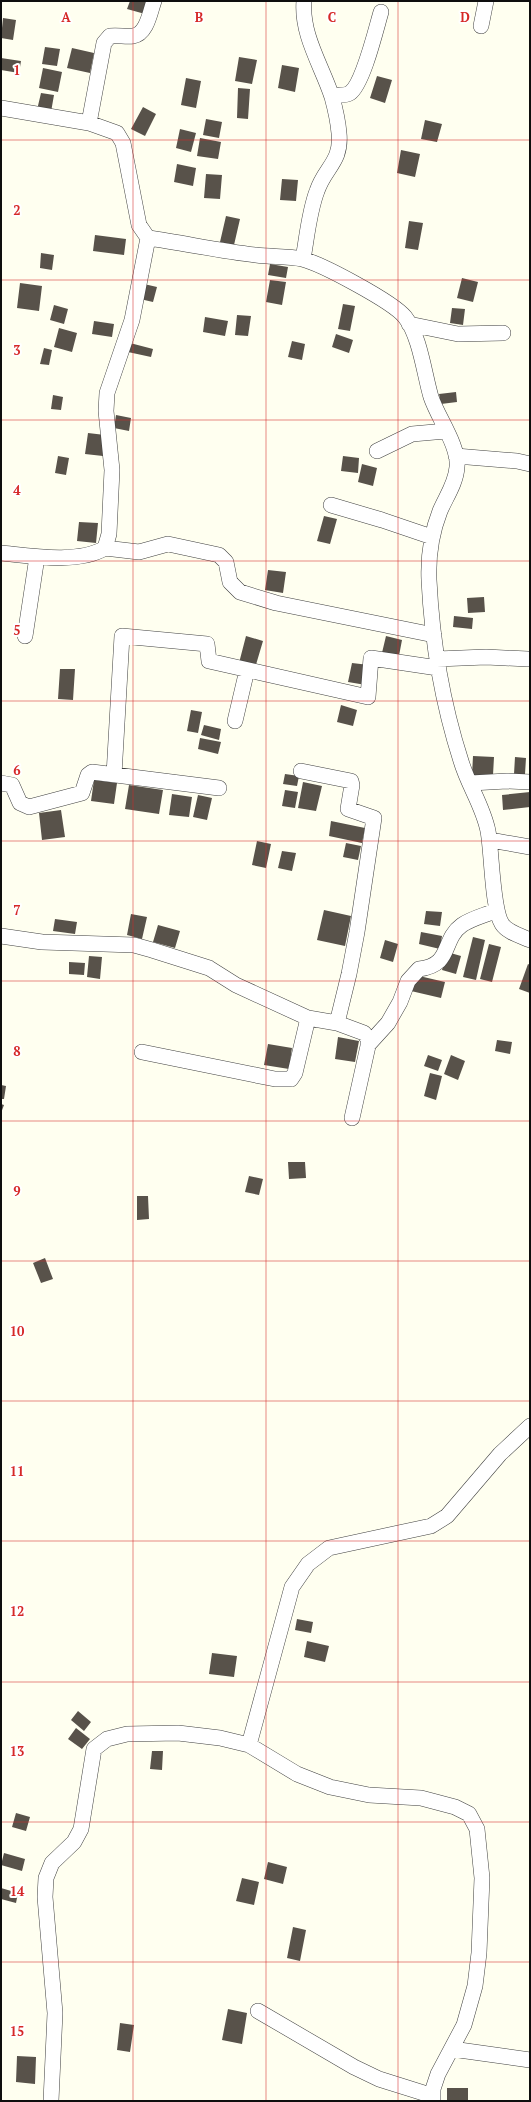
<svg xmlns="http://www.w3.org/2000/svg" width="531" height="2102" font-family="'PT Serif',serif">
  <rect width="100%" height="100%" fill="#fffff0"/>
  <!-- building -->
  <path fill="#58524a" d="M130 1H148L145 14 127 9Z
    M3 18 16 20 13 40 1 38Z
    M45 47 60 49 57 66 42 64Z
    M72 48 94 53 90 73 67 68Z
    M239 57 257 60 252 84 235 81Z
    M1 58 21 61 19 73 1 70Z
    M282 65 299 68 295 92 278 88Z
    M43 68 62 72 58 92 39 88Z
    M377 76 392 80 385 103 370 98Z
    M186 78 201 81 196 108 181 105Z
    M238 88 250 89 248 119 237 118Z
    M41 93 54 95 51 112 37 110Z
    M143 107 156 114 145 136 131 129Z
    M206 119 222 122 219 138 203 135Z
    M425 120 442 124 437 142 421 139Z
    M180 129 196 133 191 152 176 148Z
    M200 138 221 142 218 159 197 156Z
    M401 150 420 154 415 177 397 173Z
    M177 164 196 168 193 186 174 182Z
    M206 174 222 175 220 199 204 198Z
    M282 179 298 180 296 201 280 200Z
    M226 216 240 219 234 245 220 242Z
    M409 221 423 223 418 250 405 248Z
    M95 235 126 239 124 255 93 251Z
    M41 253 54 255 52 270 40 268Z
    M270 264 288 267 286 278 268 275Z
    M462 278 478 282 473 302 457 298Z
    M270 280 286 282 282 305 266 302Z
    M20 283 42 286 39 311 17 308Z
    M144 284 157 287 153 302 140 299Z
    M343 304 355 306 350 331 338 329Z
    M54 305 68 309 64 324 50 320Z
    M452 308 465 309 463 325 450 323Z
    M237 315 251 316 248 336 235 335Z
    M205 317 228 321 225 336 203 332Z
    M94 321 114 324 112 337 92 334Z
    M59 328 77 333 72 352 54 347Z
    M336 334 353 340 349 353 332 347Z
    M292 341 305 344 302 360 288 357Z
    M130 343 153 349 151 357 128 352Z
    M44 348 52 350 49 365 40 364Z
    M456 392 457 402 441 404 439 394Z
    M53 395 63 397 61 410 51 409Z
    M116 415 131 418 129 431 114 428Z
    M88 433 105 435 103 456 85 454Z
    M58 456 69 458 66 475 55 473Z
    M343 456 359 458 358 473 341 471Z
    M362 464 377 468 373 486 358 482Z
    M324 516 337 519 330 544 317 541Z
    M79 522 98 523 96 543 77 541Z
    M268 570 286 572 283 593 265 590Z
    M484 597 485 612 468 613 467 598Z
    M454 616 473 618 472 629 453 627Z
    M246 636 263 641 255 668 239 663Z
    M386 636 402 640 398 661 381 657Z
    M352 663 369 665 366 685 348 682Z
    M60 669H75L73 700 58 699Z
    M341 705 357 710 353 726 337 722Z
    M191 710 202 712 198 733 187 731Z
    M204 725 221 729 219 740 201 735Z
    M200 738 221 742 218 754 198 749Z
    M473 756 494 757 493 775H472Z
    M515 757 526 758 525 774H514Z
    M285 774 299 776 297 786 283 784Z
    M94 780 117 783 114 804 91 801Z
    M303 782 322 786 316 811 298 808Z
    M129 785 163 790 159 814 125 809Z
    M285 790 298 792 295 808 282 806Z
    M530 792V807L503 810 502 795Z
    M172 794 192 797 189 817 169 815Z
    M198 795 212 798 207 820 193 817Z
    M61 810 65 837 42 840 39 813Z
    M331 821 365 828 362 843 329 836Z
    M257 841 271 844 266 868 252 865Z
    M346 843 361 846 358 860 343 857Z
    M282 851 296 853 292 871 278 868Z
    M324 910 351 916 345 946 317 940Z
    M426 911 442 912 440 926 424 924Z
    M131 914 147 917 142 939 127 935Z
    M55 919 77 922 75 934 53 931Z
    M158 925 180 931 175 948 153 942Z
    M421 932 442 936 440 949 419 944Z
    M473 937 485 940 476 980 463 977Z
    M385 940 398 944 393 962 380 958Z
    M489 944 501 947 492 982 480 979Z
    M447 952 461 956 456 974 442 970Z
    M89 956 102 957 100 979 87 977Z
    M69 962 85 963 84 975 69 974Z
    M528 964 530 965V993L519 989Z
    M415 975 445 982 441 998 411 991Z
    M338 1037 359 1041 355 1062 335 1059Z
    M497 1040 512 1042 510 1054 495 1051Z
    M268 1044 292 1048 289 1069 264 1065Z
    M428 1055 442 1060 438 1071 424 1066Z
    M451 1055 465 1061 458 1080 444 1074Z
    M430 1073 442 1076 436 1100 424 1096Z
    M1 1085 6 1086 4 1099H1Z
    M1 1104 4 1105 1 1113Z
    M288 1162H305L306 1178 289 1179Z
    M249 1176 263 1179 259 1195 245 1192Z
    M137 1196H148L149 1219 137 1220Z
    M45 1258 53 1279 41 1283 33 1263Z
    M297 1619 313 1622 311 1633 295 1630Z
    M307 1641 329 1646 325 1662 304 1657Z
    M212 1653 237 1656 234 1677 209 1674Z
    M78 1711 91 1722 84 1731 71 1720Z
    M76 1728 90 1739 82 1749 68 1739Z
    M152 1751H163L162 1770 150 1769Z
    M16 1813 30 1817 26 1831 12 1827Z
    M4 1853 25 1859 22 1871 1 1865Z
    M268 1862 287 1867 283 1884 264 1879Z
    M242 1878 259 1882 254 1905 236 1901Z
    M1 1888 18 1893 16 1903 1 1899Z
    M293 1927 306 1930 300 1961 287 1958Z
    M228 2009 247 2013 242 2044 222 2040Z
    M120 2023 134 2025 130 2052 117 2050Z
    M17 2056 36 2057 35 2084 16 2082Z
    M447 2088H468V2101H447Z"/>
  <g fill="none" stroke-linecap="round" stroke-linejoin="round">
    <!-- minor casing -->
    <g stroke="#414141" stroke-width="16">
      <path id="minor" d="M481 26 486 1
        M332 95C337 95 345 96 350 93 363 84 376 29 381 12
        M1 108 89 123 117 133 123 143 139 225 148 238C184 243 220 251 256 255 271 257 288 256 302 259 322 264 393 302 405 317 420 336 424 373 431 397 438 418 459 446 457 467 456 483 446 497 440 511 431 534 428 556 429 580 432 641 442 702 461 761 468 785 483 806 488 831 492 852 492 909 502 924 507 932 521 936 530 940
        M89 123 104 43 110 36C118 35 126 37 133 36 147 34 150 12 154 1
        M303 259C307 237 309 212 317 191 325 167 342 162 339 133 338 121 335 108 332 97 322 66 301 35 304 1
        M409 324 458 334 503 333
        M377 451 412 434 446 431
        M456 456 517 461 530 464
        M331 505 382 520 432 537
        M105 548 139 552 168 544 219 555 226 562 230 582 240 592 276 603 434 635
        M1 553C31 556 79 564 105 548L109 534 112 470 106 411 107 393 132 320 148 238
        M25 636 37 557
        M437 659 486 657 528 659
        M235 721 247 670
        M301 771 351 781 352 785 348 809 374 818 357 932 349 974 337 1023
        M114 775 122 636 207 644 209 661 368 697 371 658 438 668
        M1 783 12 785 20 803 29 807 82 793 88 775 92 772 219 788
        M471 783 507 781 530 782
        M490 840 530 847
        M1 936 42 942 134 945 152 950 209 968 236 985 308 1018 337 1023 364 1033 368 1039V1046L352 1118
        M368 1045 388 1023 400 1002 408 981 419 969C453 965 441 940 462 925 472 918 486 915 497 910
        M142 1052 275 1079H291L295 1073 308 1018
        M249 1745 292 1587 308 1564 329 1548 431 1526 447 1516 500 1454 530 1426
        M258 2011 354 2067 379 2079 433 2096
        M452 2049 530 2060
        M51 2101 55 2013 45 1897 46 1878 52 1863 74 1842 81 1829 94 1749 107 1739 127 1734 178 1733 220 1738 249 1745 297 1774 330 1787 369 1795 421 1798 455 1807 469 1814 477 1829 482 1878 479 1953 475 1986 464 2025 438 2074 433 2089V2101"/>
    </g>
    <!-- minor -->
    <use href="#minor" stroke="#fff" stroke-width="15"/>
  </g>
  <!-- grid -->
  <path fill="none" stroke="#d62828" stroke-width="1" stroke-opacity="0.55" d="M133 1V2101M266 1V2101M398 1V2101M1 140H530M1 280H530M1 420H530M1 561H530M1 701H530M1 841H530M1 981H530M1 1121H530M1 1261H530M1 1401H530M1 1541H530M1 1682H530M1 1822H530M1 1962H530"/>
  <g font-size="13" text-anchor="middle" font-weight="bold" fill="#d62828" stroke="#fff" stroke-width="4" stroke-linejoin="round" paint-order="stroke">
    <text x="66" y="22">A</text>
    <text x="199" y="22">B</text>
    <text x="332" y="22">C</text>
    <text x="465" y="22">D</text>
    <text x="17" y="75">1</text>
    <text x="17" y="215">2</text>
    <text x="17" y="355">3</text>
    <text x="17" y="495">4</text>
    <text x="17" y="635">5</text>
    <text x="17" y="775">6</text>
    <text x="17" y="915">7</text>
    <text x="17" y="1056">8</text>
    <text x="17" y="1196">9</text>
    <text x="17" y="1336">10</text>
    <text x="17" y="1476">11</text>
    <text x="17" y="1616">12</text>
    <text x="17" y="1756">13</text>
    <text x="17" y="1896">14</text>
    <text x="17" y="2036">15</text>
  </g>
  <!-- border -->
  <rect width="531" height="2102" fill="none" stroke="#0e0e0e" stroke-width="4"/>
</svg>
